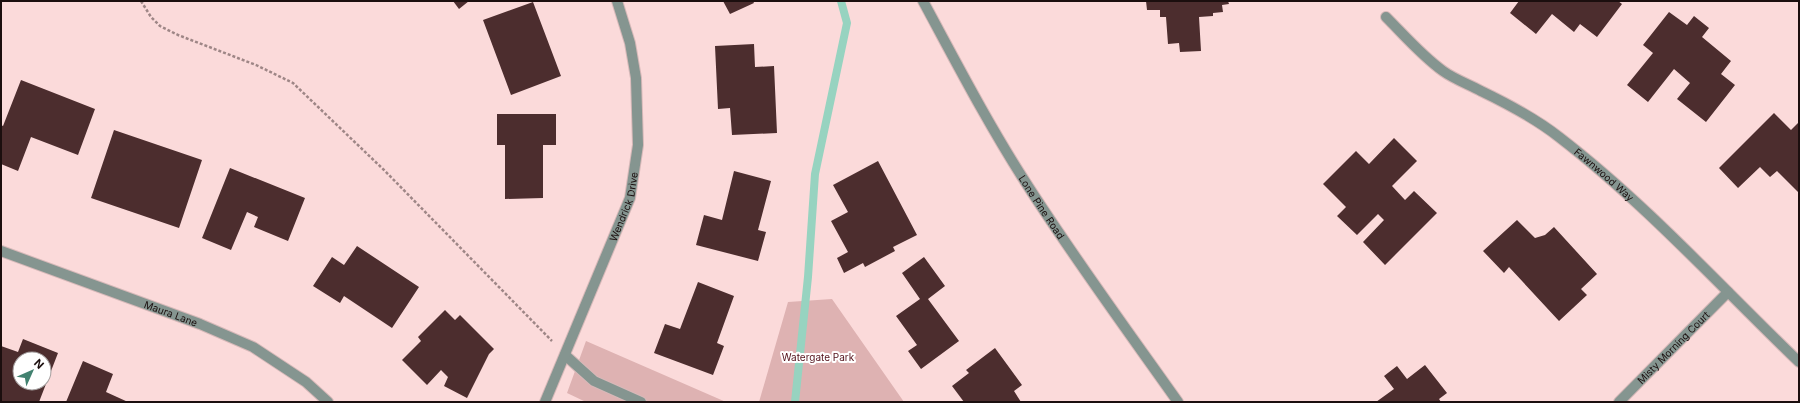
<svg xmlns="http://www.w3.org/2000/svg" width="1800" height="403" font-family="Inter,sans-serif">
  <rect width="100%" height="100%" fill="#fbdada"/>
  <!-- green -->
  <path fill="#deb2b2" d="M832 299 904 402H759L788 302Z
    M586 341 726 402H586L567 393Z"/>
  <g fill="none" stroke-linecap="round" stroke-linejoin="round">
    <!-- stream -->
    <path stroke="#97d3c0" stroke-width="8" d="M795 402 808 277 815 174 847 23 841 1"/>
  </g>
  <!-- building -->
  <path fill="#4c2d2e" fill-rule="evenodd" d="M453 1H469L459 9Z
    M723 1H753L754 3 730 14Z
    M1146 1H1228L1229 4 1222 5 1223 12 1213 13V16L1199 17 1201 51 1180 52 1179 43 1168 44 1166 17H1160V10H1147Z
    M1519 1H1618L1622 4 1597 37 1580 24 1574 32 1552 14 1536 34 1510 13Z
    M533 2 561 76 511 95 483 20Z
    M1669 12 1687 25 1694 16 1709 28 1702 37 1731 61 1721 74 1735 85 1706 122 1677 99 1690 83 1674 69 1648 102 1627 85 1653 53 1643 45Z
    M754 44 755 67 774 66 777 133 732 135 730 108 718 109 715 46Z
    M21 80 95 109 78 155 31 137 18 171 1 164V125L3 126Z
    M1774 113 1791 130 1799 122V193L1777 171 1770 177 1760 167 1738 188 1719 168Z
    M497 114H556V145H543V198L505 199V145H497Z
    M114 130 202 160 179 228 91 198Z
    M1394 138 1417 161 1392 186 1405 200 1414 191 1437 213 1385 265 1363 242 1384 220 1378 214 1357 235 1337 216 1346 207 1323 184 1356 151 1369 164Z
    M878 161 917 235 893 247 895 251 865 267 863 263 844 273 837 258 848 252 831 221 848 212 833 185Z
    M230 168 305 198 288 241 254 227 258 217 247 212 231 250 202 238Z
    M734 171 771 181 758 230 766 232 758 261 696 245 704 215 722 220Z
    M1517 220 1535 238 1545 235 1554 227 1597 274 1581 289 1587 295 1559 321 1509 267 1504 273 1483 251Z
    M357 246 419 287 392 328 344 296 340 303 313 286 332 257 344 265Z
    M924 257 945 286 928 299 959 341 921 369 908 351 917 345 896 316 920 299 902 273Z
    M698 282 734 296 717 343 724 346 713 375 654 353 665 324 680 329Z
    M445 310 455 320 460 315 494 349 489 354 467 398 444 386 448 377 441 370 427 385 402 360 421 341 418 337Z
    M23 339 58 353 39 402H1V346L18 352ZM20 359H44V383H20Z
    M995 348 1022 385 1014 391 1021 402H964L952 386 969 373 966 370Z
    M83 361 113 374 106 392 128 402H66Z
    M1425 365 1447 393 1439 399 1441 402H1376L1394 389 1384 376 1397 366 1407 379Z"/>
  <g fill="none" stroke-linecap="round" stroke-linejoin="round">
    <!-- minor casing -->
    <g stroke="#d7b9b9" stroke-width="12">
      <g id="minor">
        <path id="s1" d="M923 1C956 62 988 124 1026 183 1074 258 1127 330 1178 402"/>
        <path id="s2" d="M1386 17C1404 35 1422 56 1443 71 1454 79 1468 84 1481 91 1508 104 1535 118 1559 137 1646 204 1720 286 1799 362"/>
        <path id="s3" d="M1 251 200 324 253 347 306 382 328 402"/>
        <path d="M565 355 594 381 641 402"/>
        <path id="s4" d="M545 402 630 198 638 145 636 78 630 43 617 1"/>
        <path id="s5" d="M1619 402 1728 292"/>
      </g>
    </g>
    <!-- path -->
    <path stroke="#9e8686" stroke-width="2.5" stroke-dasharray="3 2" stroke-linecap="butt" d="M141 1 151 17 160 26 178 35 256 65 293 83 384 170 552 341"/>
    <!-- minor -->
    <use href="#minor" stroke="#859590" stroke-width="10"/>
  </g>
  <g text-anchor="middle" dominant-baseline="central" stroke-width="4" stroke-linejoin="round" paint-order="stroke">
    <!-- street labels -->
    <g font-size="10" fill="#1b0e0e" stroke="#fff">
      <text stroke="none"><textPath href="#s2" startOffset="271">Fawnwood Way</textPath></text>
      <text stroke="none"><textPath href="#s4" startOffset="211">Wendrick Drive</textPath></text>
      <text stroke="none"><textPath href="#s1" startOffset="238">Lone Pine Road</textPath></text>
      <text stroke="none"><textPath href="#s3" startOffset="181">Maura Lane</textPath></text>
      <text stroke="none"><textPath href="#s5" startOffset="77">Misty Morning Court</textPath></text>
    </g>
    <!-- park labels -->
    <g font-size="10" fill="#53111a" stroke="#fff">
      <text x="818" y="357">Watergate Park</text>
    </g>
  </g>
  <!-- border -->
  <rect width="1800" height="403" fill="none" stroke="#1b0e0e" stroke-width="4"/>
  <!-- north arrow -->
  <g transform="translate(32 371) rotate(45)"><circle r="19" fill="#ffffff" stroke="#a49f9f"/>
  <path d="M0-3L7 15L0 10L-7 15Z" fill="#428270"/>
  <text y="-6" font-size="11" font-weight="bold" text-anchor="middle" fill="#1b0e0e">N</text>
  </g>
</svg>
